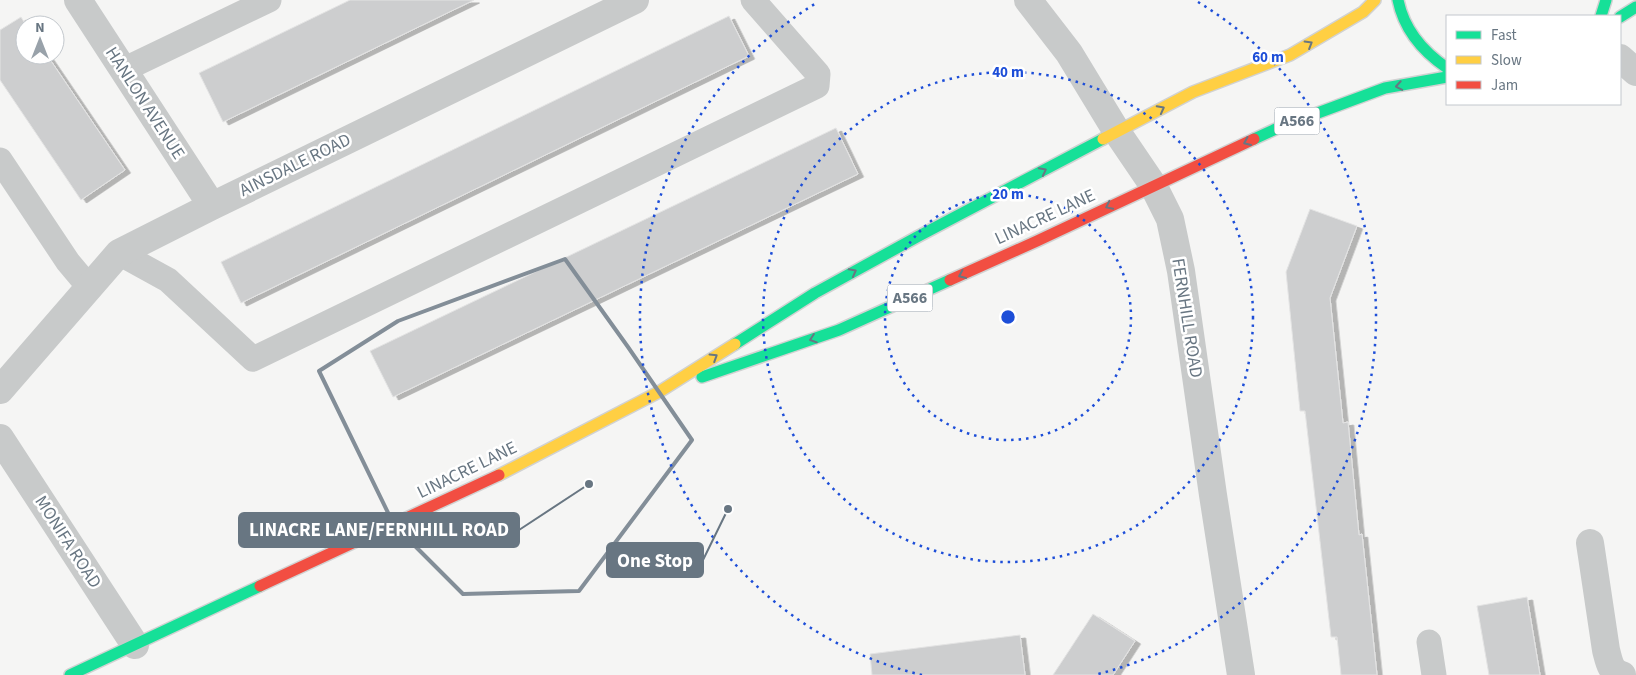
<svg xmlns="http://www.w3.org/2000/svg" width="1636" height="675" font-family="'Source Sans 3',sans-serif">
  <defs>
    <filter id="shadow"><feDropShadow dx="5.5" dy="3" stdDeviation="0" flood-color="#0004"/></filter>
  </defs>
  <rect width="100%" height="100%" fill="#f5f5f4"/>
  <!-- building -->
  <path fill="#cdcecf" stroke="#e4e4e4" filter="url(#shadow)" d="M350 0H474L223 122 199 73Z
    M729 16 749 56 241 303 221 262Z
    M21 17 26 25H25V55H47L125 170 81 200 0 80V30Z
    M836 128 858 174 393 397 370 351Z
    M1310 209 1357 226 1330 298 1343 423 1348 422 1359 535 1362 534 1377 675H1341L1337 637H1331L1305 411H1300L1286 272Z
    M1527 597 1540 675H1489L1477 606Z
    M1093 614 1135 641 1113 675H1053Z
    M1020 635 1025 675H872L870 654Z"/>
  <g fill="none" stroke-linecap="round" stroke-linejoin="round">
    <!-- fast casing -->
    <g stroke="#d1d2d2" stroke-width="14">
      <path id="fast" d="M1398 0C1404 30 1422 51 1447 68
        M1601 16 1606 0
        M1620 17 1636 7
        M1254 139 1280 127 1385 88 1447 77
        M735 344 815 293 917 237 1103 139
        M702 377 839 330 950 280
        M70 675 260 586"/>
    </g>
    <!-- slow casing -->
    <g stroke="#d1d2d2" stroke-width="14">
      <path id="slow" d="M1103 139 1193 92 1290 55 1363 12 1375 0
        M499 475 659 392 735 344"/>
    </g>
    <!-- jam casing -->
    <g stroke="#d1d2d2" stroke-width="14">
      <path id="jam" d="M950 280 1037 241 1254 139
        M260 586 499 475"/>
    </g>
    <!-- lane -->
    <path stroke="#c8caca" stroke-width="25" d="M123 70 269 0
      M0 160 68 262 89 287
      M119 253 168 280 253 359 817 86 818 74 753 0
      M1429 642 1434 675"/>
    <!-- street -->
    <path stroke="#c8caca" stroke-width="28" d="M78 0 212 206
      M1028 0 1069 53 1117 132 1153 185 1170 219 1181 271 1213 495 1241 675
      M1620 58 1636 72
      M0 390 119 253 212 206 635 0
      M0 438 135 645
      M1590 543 1606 650C1609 661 1610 672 1622 675"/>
    <!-- fast -->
    <use href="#fast" stroke="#16e098" stroke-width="11"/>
    <!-- slow -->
    <use href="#slow" stroke="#ffcf43" stroke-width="11"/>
    <!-- jam -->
    <use href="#jam" stroke="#f24e42" stroke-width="11"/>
  </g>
  <!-- one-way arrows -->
  <defs><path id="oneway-chevron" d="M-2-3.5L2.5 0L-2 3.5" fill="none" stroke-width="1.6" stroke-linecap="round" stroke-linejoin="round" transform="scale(1.25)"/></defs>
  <g stroke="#687682">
    <use href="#oneway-chevron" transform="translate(1309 44) rotate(-31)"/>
    <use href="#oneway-chevron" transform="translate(1399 86) rotate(170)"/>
    <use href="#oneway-chevron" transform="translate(1161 109) rotate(-28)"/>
    <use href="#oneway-chevron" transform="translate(1247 142) rotate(156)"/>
    <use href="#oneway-chevron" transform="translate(1043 171) rotate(-27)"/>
    <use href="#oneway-chevron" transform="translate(1109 206) rotate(154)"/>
    <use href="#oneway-chevron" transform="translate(853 272) rotate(-28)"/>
    <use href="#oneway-chevron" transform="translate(962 275) rotate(156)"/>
    <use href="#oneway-chevron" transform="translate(813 339) rotate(161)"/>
    <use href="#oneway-chevron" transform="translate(714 357) rotate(-32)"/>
  </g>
  <!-- marked area -->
  <path fill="none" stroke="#838e98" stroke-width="4" stroke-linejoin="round" d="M565 259 628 347 692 440 579 591 463 594 394 525 319 371 398 321Z"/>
  <!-- distance rings -->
  <g fill="none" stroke="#1d4ed8" stroke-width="2.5" stroke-dasharray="2.5 5">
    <circle cx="1008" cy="317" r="123"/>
    <circle cx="1008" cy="317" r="245"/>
    <path d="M922 675A368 368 0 0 1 818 2M1198 2A368 368 0 0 1 1094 675"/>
  </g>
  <g text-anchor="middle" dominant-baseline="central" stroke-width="5" stroke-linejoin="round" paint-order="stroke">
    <!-- shield labels -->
    <g fill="#fff" stroke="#959fa8" stroke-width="1">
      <rect x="1274.5" y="107.5" width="45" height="27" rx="4"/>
      <rect x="887.5" y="284.5" width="45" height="27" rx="4"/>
    </g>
    <g font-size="16" font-weight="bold" fill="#687682">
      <text x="1297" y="121">A566</text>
      <text x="910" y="298">A566</text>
    </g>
    <!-- street labels -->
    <g font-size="18" fill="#687682" stroke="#fff">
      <text transform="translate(145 103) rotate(57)">HANLON AVENUE</text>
      <text transform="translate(295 165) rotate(-26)">AINSDALE ROAD</text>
      <text transform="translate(1045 217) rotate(-25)">LINACRE LANE</text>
      <text transform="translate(1187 318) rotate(81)">FERNHILL ROAD</text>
      <text transform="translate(467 470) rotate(-26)">LINACRE LANE</text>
      <text transform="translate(68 542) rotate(57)">MONIFA ROAD</text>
    </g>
  </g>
  <circle cx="1008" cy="317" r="8" fill="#1d4ed8" stroke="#fff" stroke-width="2.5"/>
  <g font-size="15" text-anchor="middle" font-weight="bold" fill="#1d4ed8" stroke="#fff" stroke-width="5" stroke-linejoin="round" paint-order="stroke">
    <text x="1268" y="62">60 m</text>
    <text x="1008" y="77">40 m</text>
    <text x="1008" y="199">20 m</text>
  </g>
  <!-- callouts -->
  <path fill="none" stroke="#687682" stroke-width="2" d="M589 484L519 530M728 509L703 560"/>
  <g fill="#687682" stroke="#fff" stroke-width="2">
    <circle cx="589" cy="484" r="5"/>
    <circle cx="728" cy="509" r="5"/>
  </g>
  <g fill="#687682" stroke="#687682" stroke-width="2">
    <rect x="239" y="513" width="280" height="34" rx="5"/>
    <rect x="607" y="543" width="96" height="34" rx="5"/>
  </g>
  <g font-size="19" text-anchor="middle" font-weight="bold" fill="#fff">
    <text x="379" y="536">LINACRE LANE/FERNHILL ROAD</text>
    <text x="655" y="567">One Stop</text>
  </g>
  <!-- legend -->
  <rect x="1446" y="15" width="175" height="90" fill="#ffffff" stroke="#c3c8cd"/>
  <rect x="1456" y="31" width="25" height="8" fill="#16e098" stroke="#c3c8cd"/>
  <text x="1491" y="40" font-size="15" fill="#687682">Fast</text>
  <rect x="1456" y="56" width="25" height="8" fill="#ffcf43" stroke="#c3c8cd"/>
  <text x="1491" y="65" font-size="15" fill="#687682">Slow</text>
  <rect x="1456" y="81" width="25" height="8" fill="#f24e42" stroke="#c3c8cd"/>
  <text x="1491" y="90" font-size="15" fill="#687682">Jam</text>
  <!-- north arrow -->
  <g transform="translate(40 40)"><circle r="24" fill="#ffffff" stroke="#c3c8cd"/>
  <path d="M0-4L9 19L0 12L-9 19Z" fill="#99a2aa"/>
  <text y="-8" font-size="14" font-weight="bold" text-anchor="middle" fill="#687682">N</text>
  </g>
</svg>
